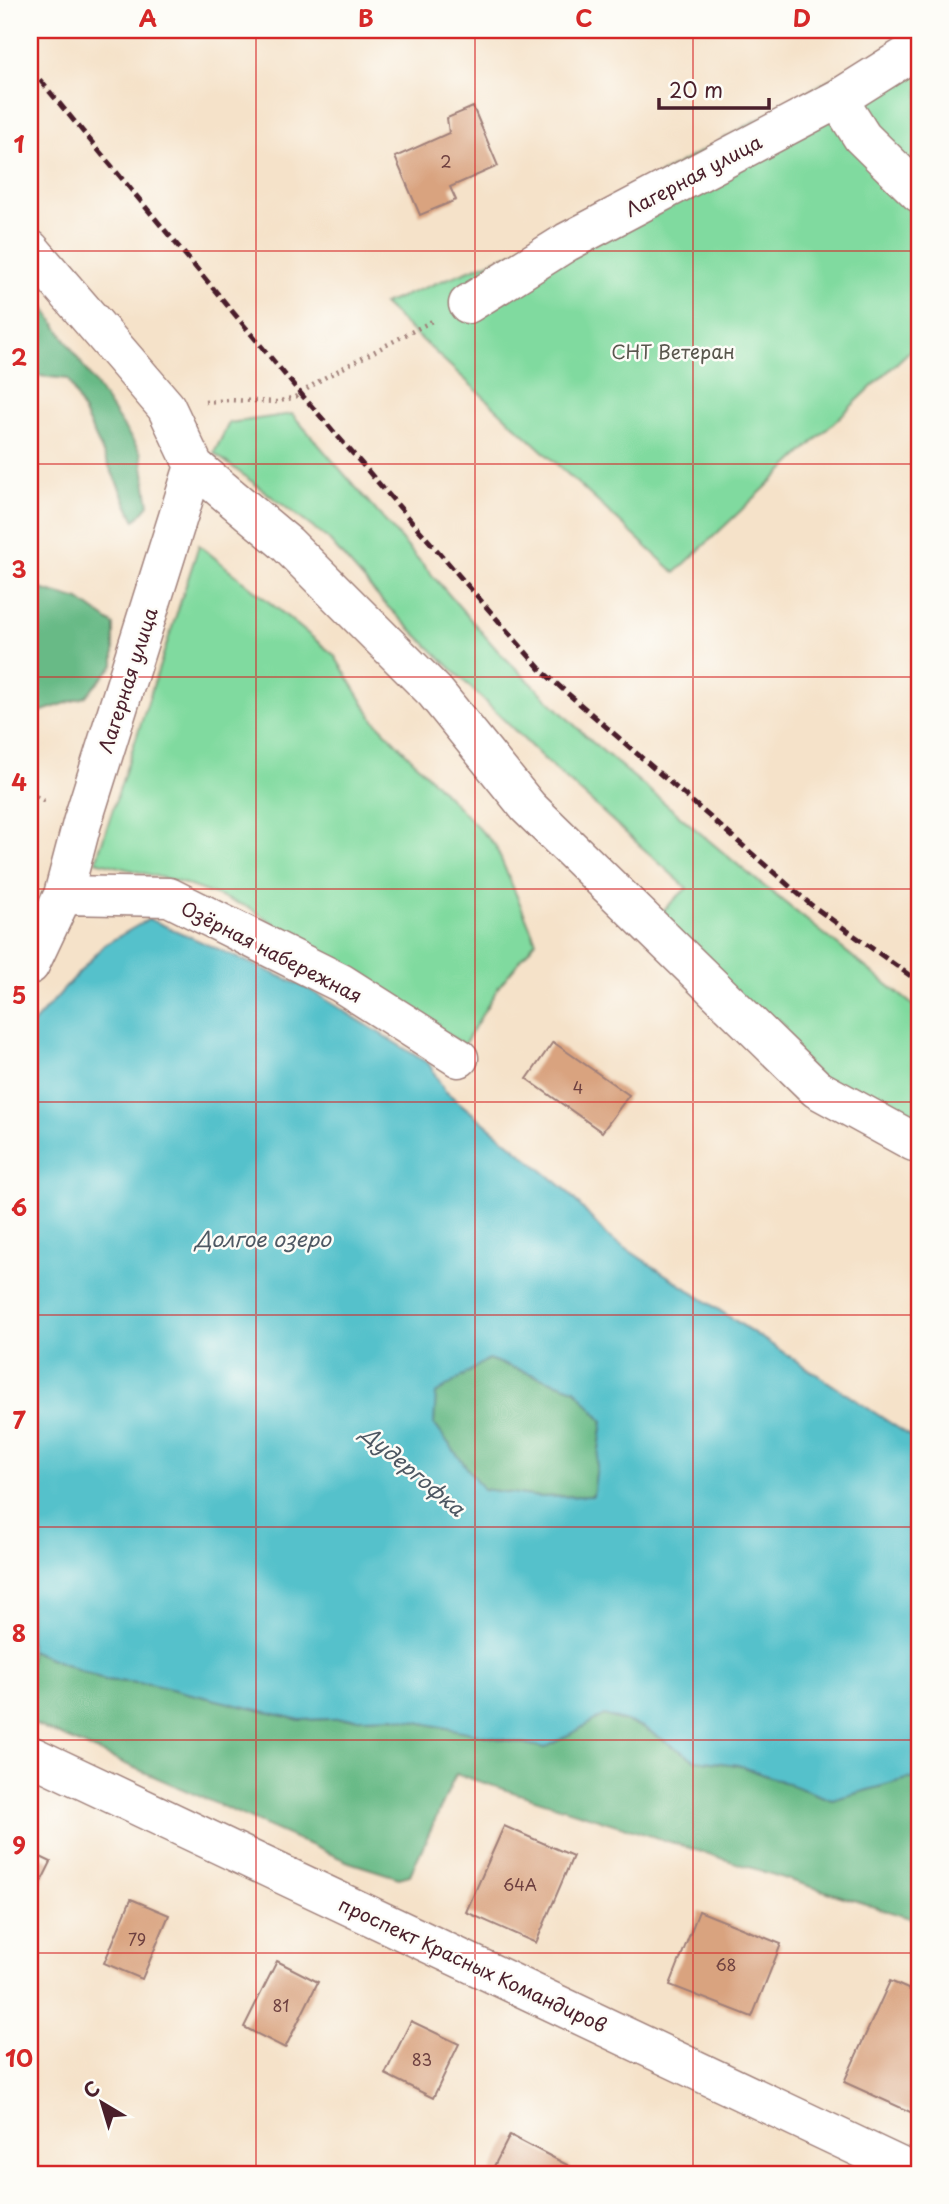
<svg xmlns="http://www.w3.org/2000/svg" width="949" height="2204" font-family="'Playpen Sans',sans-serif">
  <rect width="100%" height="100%" fill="#fdfcf7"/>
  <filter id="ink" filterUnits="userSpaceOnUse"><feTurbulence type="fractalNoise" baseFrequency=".0143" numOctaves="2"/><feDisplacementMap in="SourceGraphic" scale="14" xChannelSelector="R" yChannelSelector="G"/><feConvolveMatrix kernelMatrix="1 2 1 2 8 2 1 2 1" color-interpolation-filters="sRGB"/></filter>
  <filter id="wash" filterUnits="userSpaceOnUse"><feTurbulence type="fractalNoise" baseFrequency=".00686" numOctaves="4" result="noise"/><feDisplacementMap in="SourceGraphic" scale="28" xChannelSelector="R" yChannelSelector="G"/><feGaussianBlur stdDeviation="1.57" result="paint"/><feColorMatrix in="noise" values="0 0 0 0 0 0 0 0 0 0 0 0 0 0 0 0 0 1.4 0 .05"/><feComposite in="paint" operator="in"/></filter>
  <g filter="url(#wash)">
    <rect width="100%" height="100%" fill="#f5e2c9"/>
    <!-- green -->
    <path fill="#80da9f" stroke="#657c65" stroke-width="2" d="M919 30V342L675 573 383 304 533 245Z
      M292 414 498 651 591 741 744 870 919 1010V1122L826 1083 657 916 687 888 544 759 383 602 328 539 214 453 229 423Z
      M199 545 334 655 374 720 495 845 536 941 499 986 464 1045 248 907 182 883 96 861Z"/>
    <!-- forest -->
    <path fill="#68ba86" stroke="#596c58" stroke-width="2" d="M30 286 141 453 149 505 135 521 68 379 30 375Z
      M30 583 37 588 79 600 114 625V665L85 697 30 715Z
      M488 1359 575 1389 603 1421 593 1496 539 1497 482 1489 434 1424 435 1394Z
      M30 1650 105 1680 150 1684 300 1720 393 1717 545 1748 604 1715 643 1727 695 1760 738 1765 832 1800 907 1779 919 1778V1921L456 1774 410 1875 399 1878 349 1862 30 1722Z"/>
    <!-- water -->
    <path fill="#54c1cb" stroke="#4f707b" stroke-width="2" fill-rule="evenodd" d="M149 919 307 988 429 1064 444 1090 565 1189 607 1236 919 1442V1778L907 1779 832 1800 738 1765 695 1760 643 1727 604 1715 545 1748 393 1717 300 1720 150 1684 105 1680 30 1650V1027L104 945ZM488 1359 575 1389 603 1421 593 1496 539 1497 483 1489 434 1424 436 1394Z"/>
    <g id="blocks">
      <!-- building -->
      <path fill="#d9a37f" d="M473 107 498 166 450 187 456 200 420 215 395 157 449 133 447 118Z
        M553 1042 629 1095 602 1132 527 1079Z
        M504 1826 573 1856 536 1943 466 1912Z
        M30 1852 51 1862 30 1904Z
        M131 1899 169 1915 142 1979 104 1963Z
        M699 1911 781 1944 752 2017 670 1985Z
        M277 1961 318 1982 285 2048 244 2027Z
        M890 1981 919 1994V2116L844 2082Z
        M411 2021 459 2044 433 2098 385 2074Z
        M510 2135 571 2167 567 2174H490Z"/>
    </g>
  </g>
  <g filter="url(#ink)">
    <use href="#blocks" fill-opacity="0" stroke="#a0807a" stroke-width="2"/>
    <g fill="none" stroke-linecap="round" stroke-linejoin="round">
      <!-- minor casing -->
      <g stroke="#a0807a" stroke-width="41">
        <path id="minor" d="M838 99 862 137 919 193
          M30 249 166 407 194 466 287 544 435 692 528 807 817 1089 914 1142
          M468 304 567 242 838 99 919 48
          M63 895 82 823 194 466
          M30 965 63 895 169 897 341 983 459 1058
          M30 1755 916 2174"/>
      </g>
      <!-- path -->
      <path stroke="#a0807a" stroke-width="4.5" stroke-dasharray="2 5" stroke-linecap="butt" d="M205 402 229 400 277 402 295 397 322 379 434 320
        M30 793 48 803"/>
      <!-- minor -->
      <use href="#minor" stroke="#fff" stroke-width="38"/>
      <!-- rail -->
      <path stroke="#4a1f2b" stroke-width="5" stroke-dasharray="10 5" stroke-linecap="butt" d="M30 68 301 394 543 672 810 904 919 982"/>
    </g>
  </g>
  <!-- grid -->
  <path fill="none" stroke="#d62828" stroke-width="2" stroke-opacity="0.55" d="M256 30V2174M475 30V2174M693 30V2174M30 251H919M30 464H919M30 677H919M30 889H919M30 1102H919M30 1315H919M30 1527H919M30 1740H919M30 1953H919"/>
  <g text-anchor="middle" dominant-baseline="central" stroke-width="5" stroke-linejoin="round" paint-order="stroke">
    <!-- number labels -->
    <g font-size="16" fill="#6e4040">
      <text x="446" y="161">2</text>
      <text x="578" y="1087">4</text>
      <text x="520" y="1884">64А</text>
      <text x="137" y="1939">79</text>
      <text x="726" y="1964">68</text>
      <text x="281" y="2005">81</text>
      <text x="422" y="2059">83</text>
    </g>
    <!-- street labels -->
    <g font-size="19" fill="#4a1f2b" stroke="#fdfcf7">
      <text transform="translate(693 175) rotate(-28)">Лагерная улица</text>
      <text transform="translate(127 680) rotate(-72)">Лагерная улица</text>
      <text transform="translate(272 951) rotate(27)">Озёрная набережная</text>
      <text transform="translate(473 1964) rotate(25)">проспект Красных Командиров</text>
    </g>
    <!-- park labels -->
    <g font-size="19" fill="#5a574e" stroke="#fdfcf7">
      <text x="673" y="351">СНТ Ветеран</text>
    </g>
    <!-- water labels -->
    <g font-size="21" font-style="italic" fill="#4e5863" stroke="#fdfcf7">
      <text x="263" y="1238">Долгое озеро</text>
      <text transform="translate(414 1470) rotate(40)">Дудергофка</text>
    </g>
  </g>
  <!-- margin -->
  <rect width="949" height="2204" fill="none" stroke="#fdfcf7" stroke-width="77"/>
  <!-- north arrow -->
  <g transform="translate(102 2103) rotate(322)" stroke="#fdfcf7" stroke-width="5" paint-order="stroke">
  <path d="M0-5L12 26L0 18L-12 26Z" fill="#4a1f2b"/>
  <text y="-10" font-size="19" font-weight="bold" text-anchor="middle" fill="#4a1f2b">С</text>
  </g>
  <!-- scale -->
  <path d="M659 98v10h110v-10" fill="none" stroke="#4a1f2b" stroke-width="3.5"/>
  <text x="669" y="98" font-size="21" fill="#4a1f2b" stroke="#fdfcf7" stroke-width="5" paint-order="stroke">20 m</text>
  <rect x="38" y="38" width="873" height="2128" fill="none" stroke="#d62828" stroke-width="2.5"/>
  <g font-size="23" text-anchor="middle" font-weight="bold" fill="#d62828">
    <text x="148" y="27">A</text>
    <text x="366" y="27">B</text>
    <text x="584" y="27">C</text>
    <text x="802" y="27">D</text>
    <text x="19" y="153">1</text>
    <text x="19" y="366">2</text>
    <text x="19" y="578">3</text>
    <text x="19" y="791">4</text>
    <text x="19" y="1004">5</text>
    <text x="19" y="1216">6</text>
    <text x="19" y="1429">7</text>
    <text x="19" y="1642">8</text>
    <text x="19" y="1854">9</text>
    <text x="19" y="2067">10</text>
  </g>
</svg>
